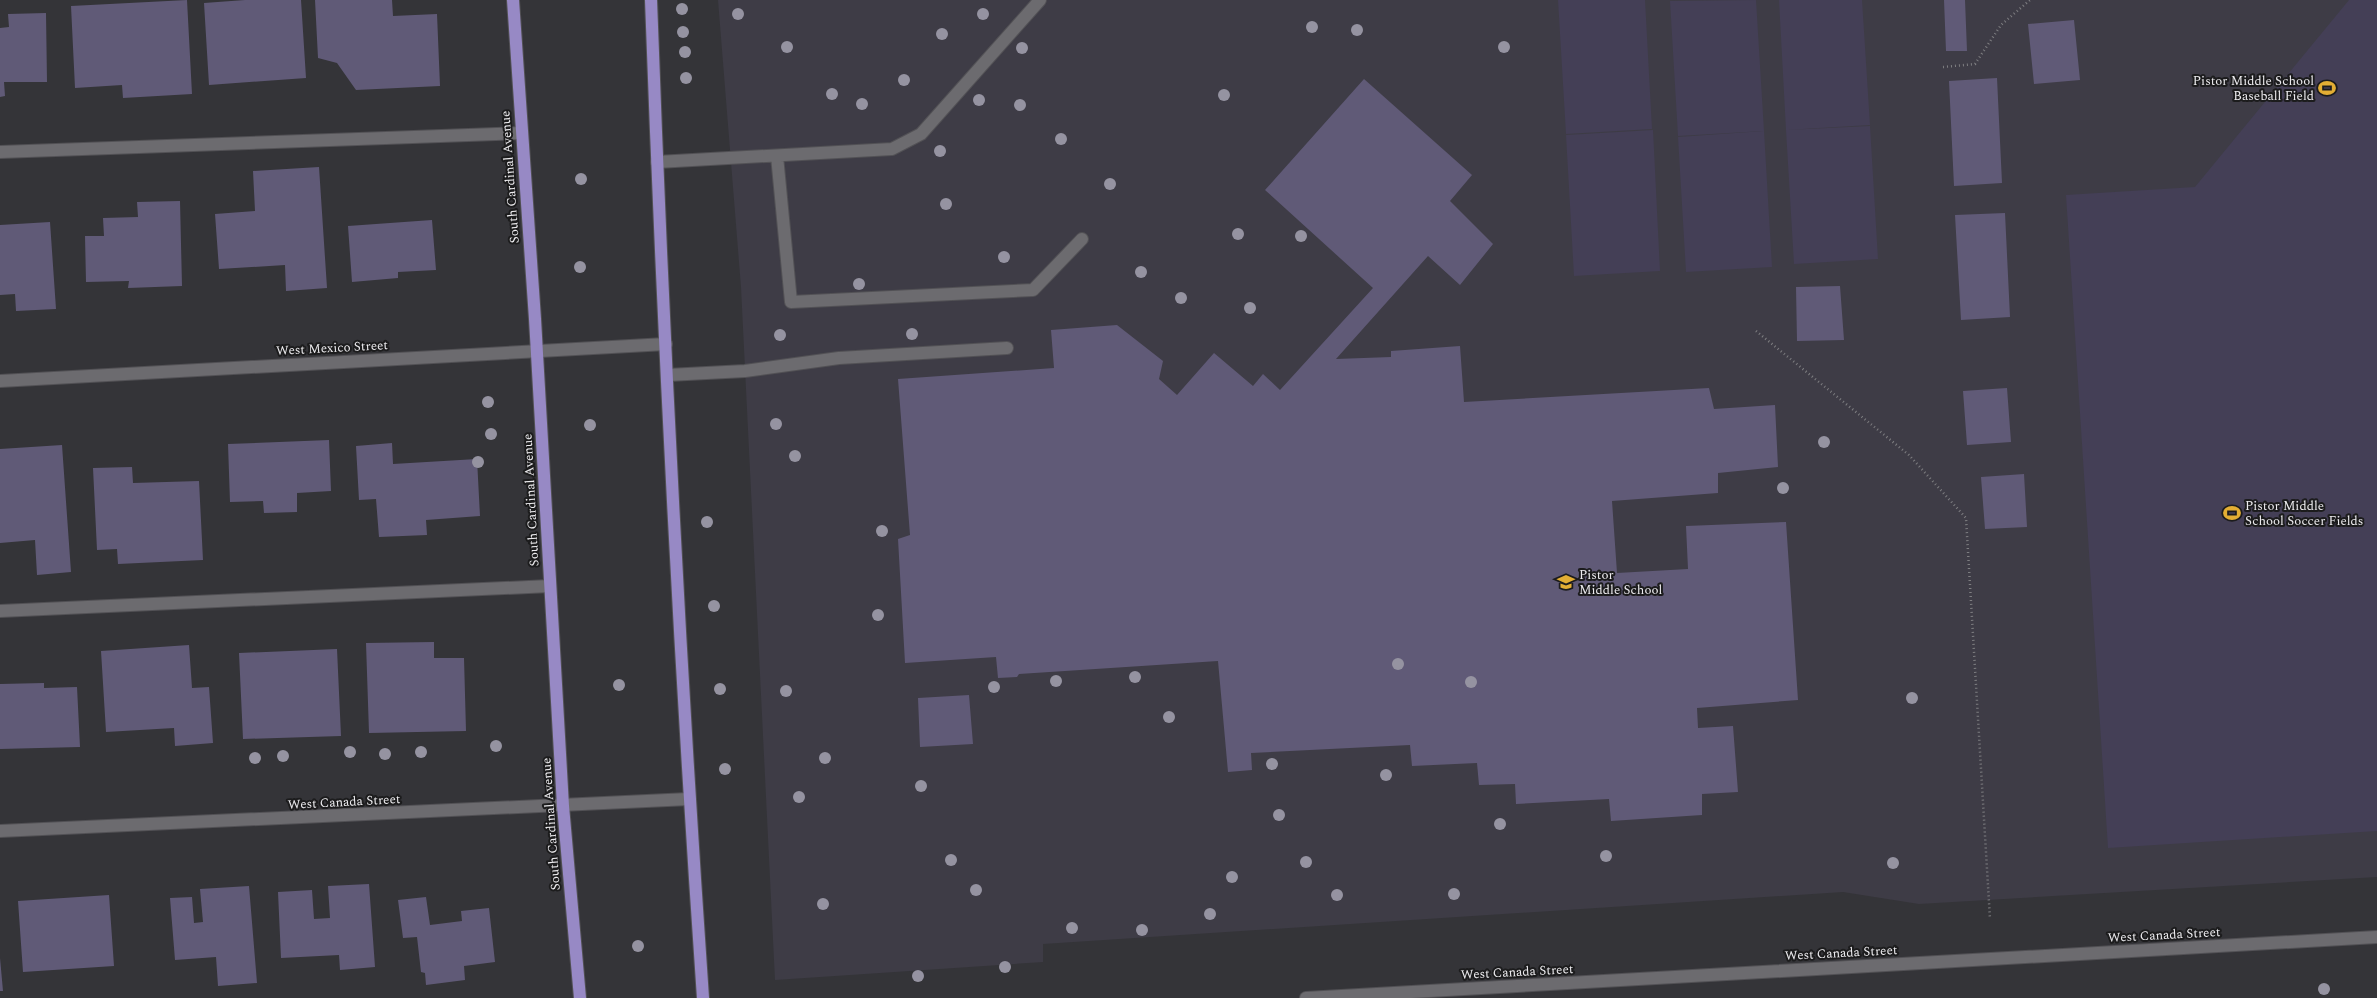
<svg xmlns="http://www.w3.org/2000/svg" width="2377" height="998" font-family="Spectral,serif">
  <rect width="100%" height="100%" fill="#343438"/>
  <!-- built -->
  <path fill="#3e3c46" d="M718 0H2377V877L1919 904 1843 892 1043 944V962L775 980 741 287Z"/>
  <!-- green -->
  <path fill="#443f56" d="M1558 0H1645L1652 129 1566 134Z
    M1756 0 1764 131 1678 136 1670 1Z
    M1779 0H1862L1870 125 1786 130Z
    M2349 0H2377V831L2108 848 2066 195 2195 187Z
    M1870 126 1878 259 1794 264 1786 130Z
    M1653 130 1660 271 1574 276 1566 135Z
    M1764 131 1772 267 1686 272 1678 137Z"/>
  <!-- building -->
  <path fill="#605a77" d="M187 0 192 94 123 98 122 85 75 88 71 6Z
    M245 0H301L306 78 209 85 204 3Z
    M315 0H392L393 16 437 14 440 86 356 90 337 63 318 58Z
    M1944 0H1965L1967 51H1946Z
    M46 13 47 82H4L5 96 0 97V28L9 27 8 14Z
    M2074 20 2080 80 2034 84 2028 24Z
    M1997 78 2002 183 1954 186 1949 81Z
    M1364 79 1472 175 1450 201 1493 244 1460 285 1428 256 1336 359 1391 357V351L1460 346 1464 402 1709 388 1714 409 1775 405 1778 467 1718 473V493L1612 501 1617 573 1688 569 1686 526 1786 522 1798 700 1697 708 1698 728 1733 726 1738 792 1702 794V815L1611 821 1609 799 1516 804 1515 784 1479 785 1477 763 1412 766 1410 745 1251 753 1252 770 1228 772 1218 661 1019 674 1017 677 998 678 996 657 905 663 898 539 910 535 898 379 1054 368 1051 330 1117 325 1163 361 1159 379 1177 395 1214 353 1253 386 1263 374 1280 390 1373 288 1265 190Z
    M319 167 327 288 286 291 285 265 219 269 215 214 255 211 253 171Z
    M180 201 182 286 128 288 129 281 86 282 85 236H104L103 218 138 217 137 202Z
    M2005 213 2010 317 1961 320 1955 215Z
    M432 220 436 270 398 272V278L352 282 348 226Z
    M50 222 56 309 16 311 15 294 0 295V225Z
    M1840 286 1844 340 1797 341 1796 287Z
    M2007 388 2011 442 1967 445 1963 391Z
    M329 440 331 491 297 493V512L264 513 263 501 230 502 228 444Z
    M392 443 393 464 477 459 480 516 426 520 427 535 379 537 376 499 359 500 356 446Z
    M62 445 71 572 37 575 35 540 0 543V449Z
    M132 467 133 483 199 481 203 560 118 564 117 549 97 550 93 468Z
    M2024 474 2027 527 1985 529 1981 477Z
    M434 642V658H464L466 731 369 733 366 643Z
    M189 645 192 688 209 687 213 743 175 746 174 728 106 732 101 651Z
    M337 649 341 736 243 739 239 653Z
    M44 683V688L77 687 80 747 0 749V684Z
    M969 695 973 744 920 747 918 698Z
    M369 884 375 967 340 970 339 955 281 958 278 892 312 890 314 919 330 918 328 886Z
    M249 886 257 983 218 986 216 957 175 960 170 898 192 897 194 923 203 922 200 889Z
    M109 895 114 966 23 972 18 901Z
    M426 897 430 925 462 921 461 911 489 908 495 962 464 966 465 980 426 985 425 973 421 972 417 937 403 938 398 900Z
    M0 958 3 991H0Z"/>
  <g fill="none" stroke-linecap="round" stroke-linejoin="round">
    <!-- minor casing -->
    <g stroke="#525155" stroke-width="14">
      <path id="minor" d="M0 152 521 133
        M777 156 791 302 1033 290 1082 239
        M657 162 892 149 921 134 1040 0
        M668 375 745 371 839 358 1007 348
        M0 381 666 344
        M0 611 550 586
        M0 831 689 799
        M1306 998 2377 937"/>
    </g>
    <!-- major casing -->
    <g stroke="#525155" stroke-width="14">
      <path id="major" d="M513 0 535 319 563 806 580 998
        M651 0C663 333 680 666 703 998"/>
    </g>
    <!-- path -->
    <path stroke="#7e7e81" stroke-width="2.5" stroke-dasharray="1 3" stroke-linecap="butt" d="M1943 67 1975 64 2001 25 2030 0
      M1756 331 1909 455 1966 518 1990 919"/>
    <!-- minor -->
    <use href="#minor" stroke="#6c6b6f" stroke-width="12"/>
    <!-- major -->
    <use href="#major" stroke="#9789c5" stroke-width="12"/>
  </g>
  <!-- trees -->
  <g fill="#9593a1">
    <circle cx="682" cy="9" r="6"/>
    <circle cx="738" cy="14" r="6"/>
    <circle cx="983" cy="14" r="6"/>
    <circle cx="1312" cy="27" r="6"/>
    <circle cx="1357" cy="30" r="6"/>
    <circle cx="683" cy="32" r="6"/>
    <circle cx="942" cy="34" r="6"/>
    <circle cx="787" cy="47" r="6"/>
    <circle cx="1504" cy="47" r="6"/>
    <circle cx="1022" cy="48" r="6"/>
    <circle cx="685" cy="52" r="6"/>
    <circle cx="686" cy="78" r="6"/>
    <circle cx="904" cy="80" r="6"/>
    <circle cx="832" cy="94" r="6"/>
    <circle cx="1224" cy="95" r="6"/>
    <circle cx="979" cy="100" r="6"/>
    <circle cx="862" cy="104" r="6"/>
    <circle cx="1020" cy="105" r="6"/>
    <circle cx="1061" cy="139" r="6"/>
    <circle cx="940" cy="151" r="6"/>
    <circle cx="581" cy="179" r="6"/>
    <circle cx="1110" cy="184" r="6"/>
    <circle cx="946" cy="204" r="6"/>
    <circle cx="1238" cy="234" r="6"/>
    <circle cx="1301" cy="236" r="6"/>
    <circle cx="1004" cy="257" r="6"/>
    <circle cx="580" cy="267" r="6"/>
    <circle cx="1141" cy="272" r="6"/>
    <circle cx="859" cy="284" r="6"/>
    <circle cx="1181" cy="298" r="6"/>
    <circle cx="1250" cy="308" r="6"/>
    <circle cx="912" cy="334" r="6"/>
    <circle cx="780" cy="335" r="6"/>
    <circle cx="488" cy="402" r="6"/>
    <circle cx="776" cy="424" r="6"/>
    <circle cx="590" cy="425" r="6"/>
    <circle cx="491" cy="434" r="6"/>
    <circle cx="1824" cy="442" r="6"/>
    <circle cx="795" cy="456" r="6"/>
    <circle cx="478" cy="462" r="6"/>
    <circle cx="1783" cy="488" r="6"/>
    <circle cx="707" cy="522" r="6"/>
    <circle cx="882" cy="531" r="6"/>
    <circle cx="714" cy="606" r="6"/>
    <circle cx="878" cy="615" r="6"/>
    <circle cx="1398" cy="664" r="6"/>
    <circle cx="1135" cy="677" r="6"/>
    <circle cx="1056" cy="681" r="6"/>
    <circle cx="1471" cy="682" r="6"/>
    <circle cx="619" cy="685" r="6"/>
    <circle cx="994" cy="687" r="6"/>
    <circle cx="720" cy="689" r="6"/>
    <circle cx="786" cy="691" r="6"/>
    <circle cx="1912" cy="698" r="6"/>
    <circle cx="1169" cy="717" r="6"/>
    <circle cx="496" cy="746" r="6"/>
    <circle cx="350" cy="752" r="6"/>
    <circle cx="421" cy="752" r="6"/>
    <circle cx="385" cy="754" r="6"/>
    <circle cx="283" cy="756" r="6"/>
    <circle cx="255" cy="758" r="6"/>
    <circle cx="825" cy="758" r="6"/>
    <circle cx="1272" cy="764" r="6"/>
    <circle cx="725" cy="769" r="6"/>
    <circle cx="1386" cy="775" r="6"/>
    <circle cx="921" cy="786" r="6"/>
    <circle cx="799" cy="797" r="6"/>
    <circle cx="1279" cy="815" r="6"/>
    <circle cx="1500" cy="824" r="6"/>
    <circle cx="1606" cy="856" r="6"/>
    <circle cx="951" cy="860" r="6"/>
    <circle cx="1306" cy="862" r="6"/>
    <circle cx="1893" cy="863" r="6"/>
    <circle cx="1232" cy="877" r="6"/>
    <circle cx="976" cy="890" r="6"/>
    <circle cx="1454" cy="894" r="6"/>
    <circle cx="1337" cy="895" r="6"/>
    <circle cx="823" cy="904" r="6"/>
    <circle cx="1210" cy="914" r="6"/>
    <circle cx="1072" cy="928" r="6"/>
    <circle cx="1142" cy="930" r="6"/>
    <circle cx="638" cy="946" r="6"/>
    <circle cx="1005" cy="967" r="6"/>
    <circle cx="918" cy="976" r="6"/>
    <circle cx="2324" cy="989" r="6"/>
  </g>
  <!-- icons -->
  <defs>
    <g id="stadium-bare" transform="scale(1.38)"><path d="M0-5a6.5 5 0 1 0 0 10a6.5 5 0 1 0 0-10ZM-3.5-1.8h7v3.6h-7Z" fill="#e3ae34" stroke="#1c1c1d" stroke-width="2.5" paint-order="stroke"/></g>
    <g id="school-bare" transform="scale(1.38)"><path d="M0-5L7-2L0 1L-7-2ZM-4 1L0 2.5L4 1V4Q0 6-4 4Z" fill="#e3ae34" stroke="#1c1c1d" stroke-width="2.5" paint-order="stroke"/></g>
  </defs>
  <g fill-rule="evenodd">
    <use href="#stadium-bare" x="2327" y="88"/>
    <use href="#stadium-bare" x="2232" y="513"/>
    <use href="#school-bare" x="1566" y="582"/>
  </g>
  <g text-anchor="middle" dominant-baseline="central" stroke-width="4" stroke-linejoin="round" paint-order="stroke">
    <!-- poi labels -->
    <g font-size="13" fill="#edecef" stroke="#1c1c1d" text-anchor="start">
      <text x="2314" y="81" text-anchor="end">Pistor Middle School<tspan x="2314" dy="15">Baseball Field</tspan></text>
      <text x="2245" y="506">Pistor Middle<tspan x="2245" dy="15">School Soccer Fields</tspan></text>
      <text x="1579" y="575">Pistor<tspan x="1579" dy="15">Middle School</tspan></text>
    </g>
    <!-- street labels -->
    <g font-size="13" fill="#edecef" stroke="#1c1c1d">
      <text transform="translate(510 177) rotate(-94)">South Cardinal Avenue</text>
      <text transform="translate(332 348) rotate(-3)">West Mexico Street</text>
      <text transform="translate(531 500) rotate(-93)">South Cardinal Avenue</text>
      <text transform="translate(344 802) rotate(-3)">West Canada Street</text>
      <text transform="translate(551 824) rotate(-94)">South Cardinal Avenue</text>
      <text transform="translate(2164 935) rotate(-3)">West Canada Street</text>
      <text transform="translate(1841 953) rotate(-3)">West Canada Street</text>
      <text transform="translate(1517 972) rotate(-3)">West Canada Street</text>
    </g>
  </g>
</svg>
